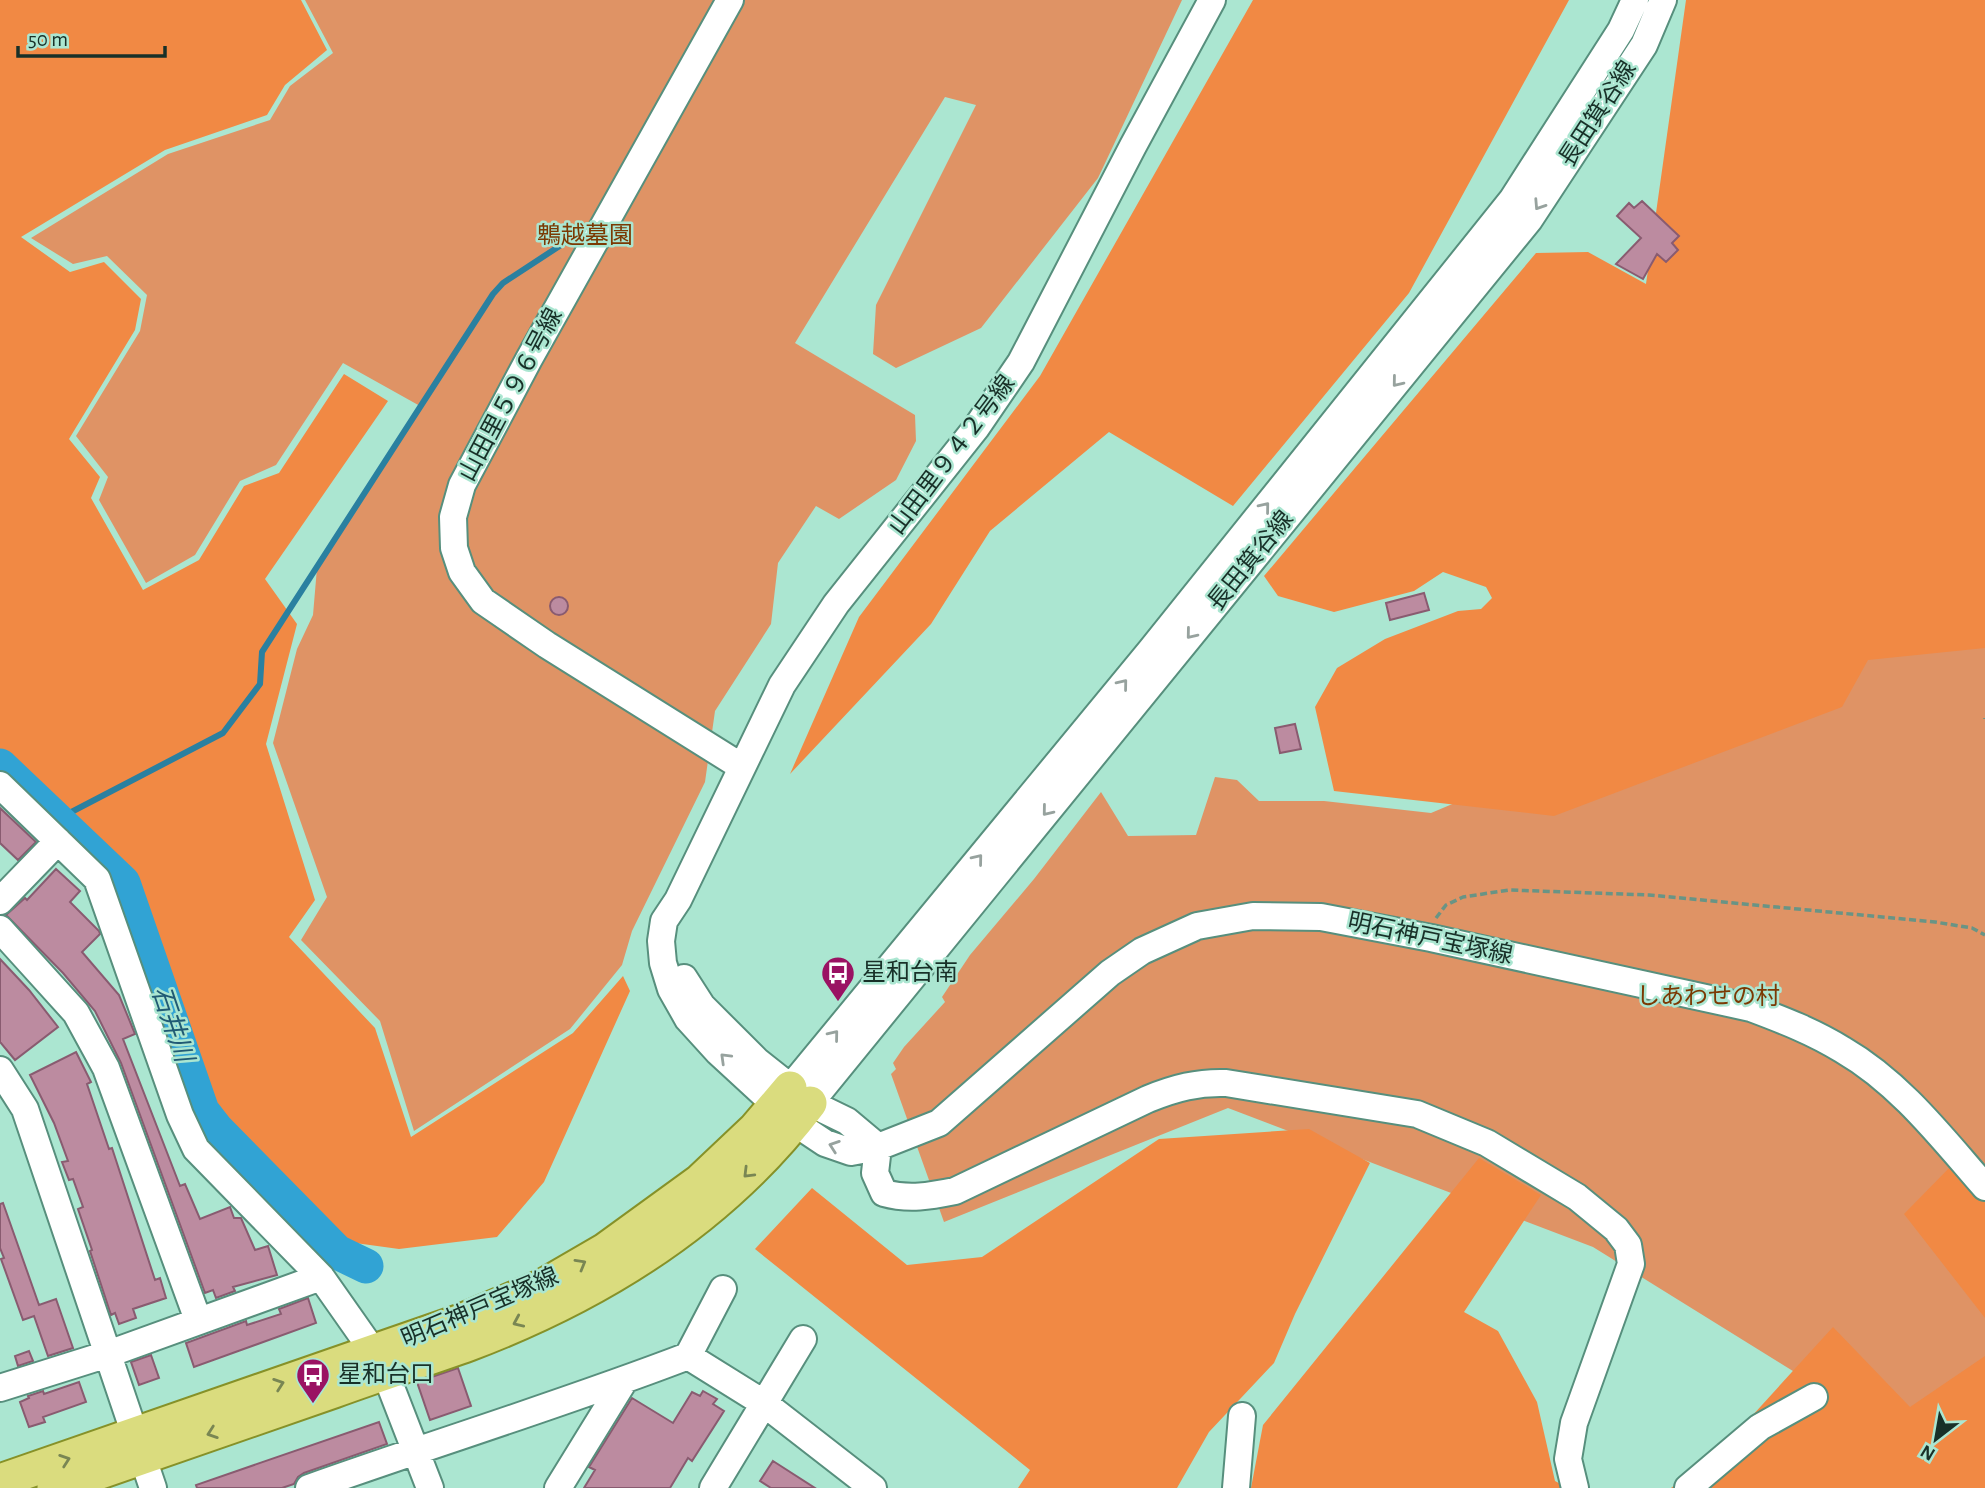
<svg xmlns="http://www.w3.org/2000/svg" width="1985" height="1488" font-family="'Alegreya Sans','Noto Sans JP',sans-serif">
  <rect width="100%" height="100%" fill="#abe6d1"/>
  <!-- green -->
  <path fill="#df9365" d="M305 0H1182L1098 178 981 328 896 368 873 354 876 305 976 105 945 97 795 343 915 415 916 441 896 480 839 519 816 506 778 563 771 624 715 711 705 782 632 931 622 965 570 1029 414 1131 380 1021 301 940 327 897 273 743 297 649 313 615 317 568 420 406 343 363 276 465 240 481 195 555 146 583 99 500 108 477 76 436 140 331 147 295 107 256 73 264 31 238 168 154 270 120 290 86 333 53Z
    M1985 580V1488L1922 1451 1593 1247 1228 1108 944 1222 891 1074 896 1069 893 1063 904 1047 945 1002 942 997 970 955 1034 879 1101 792 1128 836 1196 835 1215 777 1237 780 1259 801H1324L1431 813Z"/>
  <!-- forest -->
  <path fill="#f18944" d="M0 0H301L327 50 285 85 267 115 165 150 21 237 70 272 104 262 141 299 135 330 69 439 100 477 91 498 143 590 199 560 244 486 279 473 344 374 388 401 265 579 297 624 266 744 315 900 289 937 375 1028 411 1137 573 1033 623 976 630 991 544 1182 497 1237 399 1249 348 1242 211 1116 126 879 0 752Z
    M1253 0H1569L1409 293 1233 506 1109 432 990 531 931 624 790 774 859 617 1040 376Z
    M1686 0H1985V648L1868 660 1842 707 1554 816 1334 791 1315 707 1337 668 1385 639 1458 611 1481 609 1492 598 1486 587 1443 572 1414 591 1334 612 1278 596 1264 576 1536 253 1588 252 1646 284Z
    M1309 1129 1370 1163 1295 1314 1274 1363 1209 1432 1177 1488H1018L1030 1470 755 1249 812 1188 907 1265 982 1257 1159 1139Z
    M1479 1158 1541 1195 1464 1312 1498 1331 1537 1402 1555 1481 1568 1488H1251L1263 1425Z
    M1953 1164 1985 1200V1318L1904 1214Z
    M1833 1327 1910 1407 1985 1356V1488H1671L1720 1451Z"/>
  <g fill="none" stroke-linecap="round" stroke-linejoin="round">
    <!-- stream -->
    <path stroke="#2a80a0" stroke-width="6" d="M56 820 223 733 260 684 262 652 493 294 503 283 584 230 588 233"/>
    <!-- river -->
    <path stroke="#31a3d4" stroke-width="35" d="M0 766 123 883 202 1111 216 1129 337 1252 366 1266"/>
  </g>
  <!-- building -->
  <path fill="#bc8ba0" stroke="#895b70" stroke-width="2" d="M1642 201 1679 236 1672 243 1678 250 1666 262 1657 254 1643 279 1616 264 1641 238 1617 216 1629 203 1634 208Z
    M1424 593 1429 610 1390 620 1386 603Z
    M550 606a9 9 0 1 1 18 0a9 9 0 1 1-18 0Z
    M1295 724 1301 749 1280 753 1275 728Z
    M0 808 36 842 18 860 0 843Z
    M56 869 80 891 70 902 99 931 100 934 82 952 119 995 133 1029 135 1034 123 1039 180 1186 185 1184 200 1219 230 1207 234 1218H241L255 1250 268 1246 277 1275 233 1287 235 1291 216 1298 213 1290 205 1293 121 1063 95 1011 63 973 6 915 25 898 27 900Z
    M0 959 29 990 58 1027 15 1060 0 1042Z
    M76 1052 91 1082 87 1084 109 1149 112 1148 155 1280 160 1278 166 1298 133 1309 136 1318 119 1324 115 1313 111 1315 90 1251 92 1250 78 1209 83 1207 73 1179 69 1180 62 1162 68 1161 54 1123 30 1075Z
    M3 1203 39 1305 56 1299 73 1348 48 1356 34 1316 23 1320 1 1259 4 1258 0 1248V1204Z
    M308 1298 316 1323 194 1367 186 1343 246 1321 247 1325 281 1314 279 1309Z
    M29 1351 33 1361 18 1366 15 1356Z
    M151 1355 159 1378 139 1385 131 1362Z
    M458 1368 471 1406 430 1420 417 1382Z
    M79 1382 86 1402 43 1417 45 1422 29 1427 20 1402 29 1398 28 1396 43 1391 44 1394Z
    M703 1391 717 1399 713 1404 724 1411 692 1461 688 1458 670 1488H584L595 1470 589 1467 632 1398 673 1423 692 1392 700 1396Z
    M379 1422 387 1444 304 1473 298 1477 294 1484 282 1488H197L196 1485Z
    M773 1461 815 1488H771L760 1481Z"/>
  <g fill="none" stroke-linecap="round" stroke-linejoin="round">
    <!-- minor casing -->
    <g stroke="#578f7d" stroke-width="30">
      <path id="minor" d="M730 0 529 359 462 485 453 517 454 548 462 572 483 601 547 645 742 767
        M1212 0 1133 146 1021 362 976 428 836 604 782 685 678 900 664 921 661 941 663 963 671 989 688 1019 718 1052 795 1123 825 1143 851 1152 878 1147 939 1123 1110 973 1142 951 1197 926 1253 916 1321 917 1431 938 1751 1008C1783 1020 1814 1032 1843 1050 1900 1083 1942 1138 1985 1187
        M0 785 97 879 180 1115 196 1149 321 1277 373 1351
        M0 901 58 841
        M0 929 76 1013 106 1068 198 1320
        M684 978 702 1006 757 1061 810 1103 847 1121 878 1147
        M0 1070 25 1109 153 1488
        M790 1088 1151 650 1512 200 1621 30 1635 0
        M810 1103 1529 220 1644 45 1663 0
        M878 1147 875 1173 884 1193C909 1200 930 1196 955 1191L1148 1099C1175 1088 1198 1082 1226 1083L1417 1114 1487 1143 1577 1197 1616 1229 1628 1245 1631 1264 1574 1423 1568 1459 1575 1488
        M688 1356 723 1289
        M385 1372 430 1488
        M0 1388 108 1354 321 1277
        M309 1488C435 1443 563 1404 688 1356L765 1404 873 1488
        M558 1488 624 1381
        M713 1488 803 1339
        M1236 1488 1242 1416
        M1688 1488 1760 1427 1814 1397"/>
    </g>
    <!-- major casing -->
    <g stroke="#869128" stroke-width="37">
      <path id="major" d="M0 1481 461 1321 543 1286 605 1250 700 1181 755 1129 790 1088
        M54 1488C147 1456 240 1423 334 1391 378 1375 424 1360 469 1344 601 1294 724 1217 810 1103"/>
    </g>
    <!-- path -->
    <path stroke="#699485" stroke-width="3.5" stroke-dasharray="7 3.5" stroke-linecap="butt" d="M1985 718V719
      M1436 918 1446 905 1463 897 1509 890 1649 895 1935 922 1972 928 1985 935"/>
    <!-- minor -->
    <use href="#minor" stroke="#fff" stroke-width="26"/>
    <!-- major -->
    <use href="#major" stroke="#dadc7e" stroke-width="33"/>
  </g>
  <!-- one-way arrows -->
  <defs><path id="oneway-chevron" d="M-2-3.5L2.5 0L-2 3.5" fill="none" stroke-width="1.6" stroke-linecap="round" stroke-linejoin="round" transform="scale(1.75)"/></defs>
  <g stroke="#97a29e">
    <use href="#oneway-chevron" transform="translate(1539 205) rotate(123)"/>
    <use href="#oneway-chevron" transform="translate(1397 382) rotate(129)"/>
    <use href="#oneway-chevron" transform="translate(1265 507) rotate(-51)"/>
    <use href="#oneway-chevron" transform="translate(1191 634) rotate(129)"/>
    <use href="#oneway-chevron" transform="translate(1123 684) rotate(-51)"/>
    <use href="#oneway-chevron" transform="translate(1047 811) rotate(129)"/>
    <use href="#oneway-chevron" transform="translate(978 859) rotate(-51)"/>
    <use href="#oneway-chevron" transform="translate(834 1035) rotate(-51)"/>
    <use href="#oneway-chevron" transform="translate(725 1058) rotate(-136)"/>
    <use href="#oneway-chevron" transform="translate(834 1146) rotate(-161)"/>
  </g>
  <g stroke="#798653">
    <use href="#oneway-chevron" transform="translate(748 1173) rotate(135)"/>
    <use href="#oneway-chevron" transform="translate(581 1264) rotate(-30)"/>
    <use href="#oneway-chevron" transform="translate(518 1322) rotate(156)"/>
    <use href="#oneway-chevron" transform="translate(279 1384) rotate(-19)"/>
    <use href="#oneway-chevron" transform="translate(212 1433) rotate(161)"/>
    <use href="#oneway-chevron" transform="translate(65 1460) rotate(-19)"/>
  </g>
  <!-- icons -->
  <defs>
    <g id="bus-pin" transform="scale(1.75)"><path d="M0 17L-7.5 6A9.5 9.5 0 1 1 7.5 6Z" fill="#9a1263" stroke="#abe6d1"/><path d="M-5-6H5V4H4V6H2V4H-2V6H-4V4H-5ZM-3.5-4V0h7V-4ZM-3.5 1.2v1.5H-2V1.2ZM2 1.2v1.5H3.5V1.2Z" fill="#fff"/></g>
  </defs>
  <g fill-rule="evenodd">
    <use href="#bus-pin" x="838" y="973"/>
    <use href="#bus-pin" x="313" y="1375"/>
  </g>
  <g text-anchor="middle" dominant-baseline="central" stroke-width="5" stroke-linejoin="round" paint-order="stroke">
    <!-- street labels -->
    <g font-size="24" fill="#183028" stroke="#abe6d1">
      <text transform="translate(1598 114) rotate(-57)">長田箕谷線</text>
      <text transform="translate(511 395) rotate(-62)">山田里５９６号線</text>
      <text transform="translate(952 455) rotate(-53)">山田里９４２号線</text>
      <text transform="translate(1251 561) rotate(-51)">長田箕谷線</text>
      <text transform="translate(1430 939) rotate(12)">明石神戸宝塚線</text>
      <text transform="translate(480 1308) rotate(-23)">明石神戸宝塚線</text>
    </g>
    <!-- park labels -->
    <g font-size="24" fill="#7b3903" stroke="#abe6d1">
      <text x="585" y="236">鵯越墓園</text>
      <text x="1708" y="997">しあわせの村</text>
    </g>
    <!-- poi labels -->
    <g font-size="24" fill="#183028" stroke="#abe6d1" text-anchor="start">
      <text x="862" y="973">星和台南</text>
      <text x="338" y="1375">星和台口</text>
    </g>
    <!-- water labels -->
    <g font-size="26" font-style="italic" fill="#205a74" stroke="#abe6d1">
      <text transform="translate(172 1024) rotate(71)">石井川</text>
    </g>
  </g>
  <!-- north arrow -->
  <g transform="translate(1936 1439) rotate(211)" stroke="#abe6d1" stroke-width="5" paint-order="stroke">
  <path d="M0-5L12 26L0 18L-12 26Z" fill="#183028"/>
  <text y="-10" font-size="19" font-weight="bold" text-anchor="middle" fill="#183028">N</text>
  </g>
  <!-- scale -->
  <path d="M18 46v10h147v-10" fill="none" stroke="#183028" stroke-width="3.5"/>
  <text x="28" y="46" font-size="21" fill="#183028" stroke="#abe6d1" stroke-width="5" paint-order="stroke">50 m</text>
</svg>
